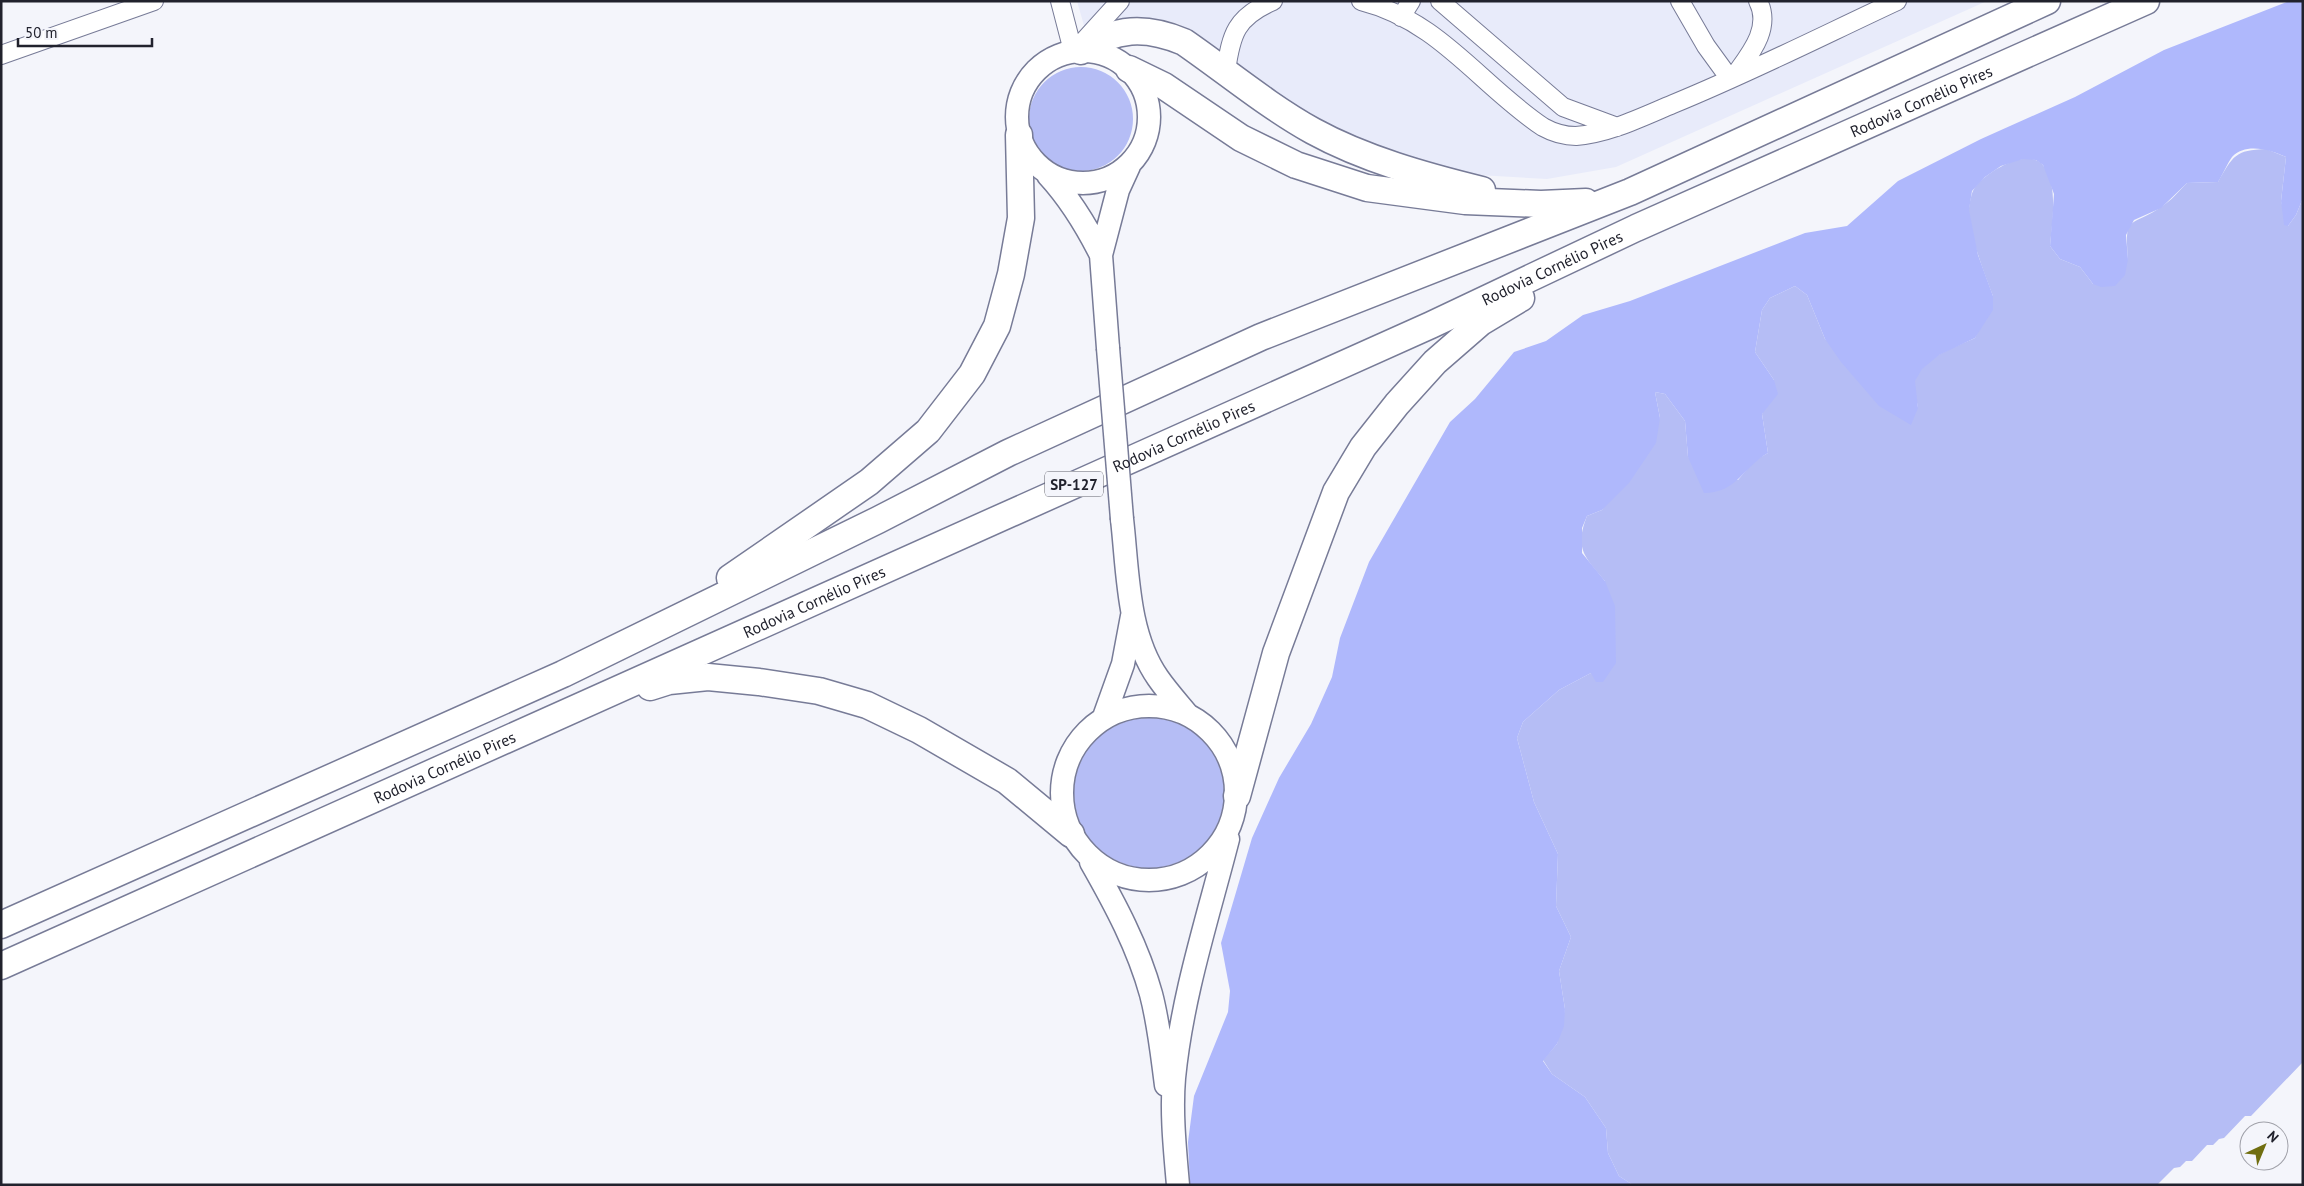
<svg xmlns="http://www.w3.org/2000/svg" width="2304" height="1186" font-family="'PT Sans',sans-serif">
  <rect width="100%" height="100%" fill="#f4f5fb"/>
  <!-- built -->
  <path fill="#e8ebfa" d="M1077 1H1987L1616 167 1547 179 1478 175 1422 165 1328 127 1289 103 1179 24 1164 20 1141 19 1085 29Z"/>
  <!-- green -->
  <path fill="#b5bdf5" d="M1029 119a52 52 0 1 1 104 0a52 52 0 1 1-104 0Z
    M2266 149 2286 157 2281 201 2288 226 2296 215 2303 198 2302 1063 2251 1116H2245L2224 1138 2219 1139 2213 1145H2207L2192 1161H2186L2180 1167 2174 1168 2157 1185H1633L1619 1176 1608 1153 1606 1128 1585 1097 1552 1074 1543 1060 1557 1044 1565 1009 1559 971 1571 937 1556 906 1558 854 1534 802 1517 738 1523 722 1559 690 1591 673 1605 581C1585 557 1574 549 1587 516L1602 510 1660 418 1655 392 1665 394 1685 421 1688 457 1738 480 1754 461 1768 453 1762 414 1774 380 1755 352 1762 310 1770 298 1795 286 1807 295 1825 339 1918 408C1917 400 1913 388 1915 380 1922 357 1956 347 1975 338L1993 296C1985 275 1967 229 1969 208 1970 202 1971 194 1974 189 1983 174 2026 147 2042 164 2059 183 2052 223 2050 246L2060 259 2080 267 2093 284 2128 259C2124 213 2131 228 2161 207 2171 201 2179 191 2187 183L2218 182C2233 156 2235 150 2266 149Z
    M1074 793a75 75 0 1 1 150 0a75 75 0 1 1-150 0Z"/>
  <!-- forest -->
  <path fill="#afb8fc" d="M2289 1H2303V198L2296 215 2288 226 2284 225 2281 201 2286 157C2271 150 2246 142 2232 157 2227 164 2223 174 2218 182L2187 183 2161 208 2134 220 2126 235 2128 259 2125 275 2115 286 2101 287 2093 284 2080 267 2060 259 2050 246 2054 194 2043 165 2036 160 2023 159 2001 166 1985 177 1972 191 1969 210 1978 255 1993 296V310L1975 338 1939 355 1922 369 1915 381 1918 408 1911 425 1879 406 1841 362 1825 339 1807 295 1795 286 1770 298 1762 310 1755 352 1774 380 1778 394 1762 414 1768 453C1743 467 1737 493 1704 493L1688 457 1685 421 1665 394 1655 392 1660 418 1656 443 1629 483 1602 510 1587 516 1582 528V553L1605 581 1615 606 1616 663 1603 682H1596L1591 673 1559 690 1523 722 1517 738 1534 802 1558 854 1556 906 1571 937 1559 971 1565 1009 1564 1026 1557 1044 1543 1061 1552 1074 1585 1097 1606 1128 1608 1153 1619 1176 1633 1185H1190L1188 1142 1194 1096 1228 1012 1230 991 1221 943 1252 838 1279 778 1311 724 1332 677 1340 638 1369 562 1450 422 1475 399 1514 352 1546 341 1583 315 1630 301 1805 233 1847 226 1898 181 1981 139 2075 97 2164 50Z"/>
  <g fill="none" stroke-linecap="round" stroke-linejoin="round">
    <!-- minor casing -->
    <g stroke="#777b97" stroke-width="20">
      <path id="minor" d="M1060 1 1073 51
        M1361 1C1440 21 1479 84 1543 127 1552 132 1565 136 1576 136 1610 133 1642 117 1673 104 1749 73 1822 36 1897 1
        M1440 1 1563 107 1617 127
        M1680 1 1706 46 1730 79
        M1401 17 1411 1
        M1081 44 1120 1
        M1 55 154 1
        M1226 71C1231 34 1236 17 1273 1
        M1735 75C1750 54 1772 28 1758 1"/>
    </g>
    <!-- major casing -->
    <g stroke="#777b97" stroke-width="25">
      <path id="major" d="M1017 117a66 66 0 1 1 132 0a66 66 0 1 1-132 0Z
        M1048 175C1071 200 1086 225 1101 255
        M1108 348 1101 255 1118 190 1129 166
        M1122 519C1128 571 1127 634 1158 678 1167 691 1177 702 1187 714
        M1062 793a87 87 0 1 1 174 0a87 87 0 1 1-174 0Z
        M1104 717 1123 664 1132 616
        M1091 862C1115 904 1138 947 1151 994 1159 1024 1162 1055 1166 1085
        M1178 1185C1175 1150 1171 1113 1174 1078 1182 996 1208 917 1228 839"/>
    </g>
    <!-- highway casing -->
    <g stroke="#777b97" stroke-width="29">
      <g id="highway">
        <path d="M1081 51C1115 27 1146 26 1184 42 1226 71 1268 106 1313 131 1364 159 1425 176 1482 190"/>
        <path d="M1129 69 1164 86 1241 138 1296 165 1367 188 1465 201 1541 204 1586 202"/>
        <path d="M730 578 869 482 928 431 972 374 997 326 1011 274 1021 218 1019 135"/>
        <path d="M650 687 669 681 708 677 759 682 819 691 867 705 919 730 1007 781 1071 834"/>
        <path d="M1237 796 1276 653 1336 492 1363 447 1397 404 1435 362 1481 322 1521 298"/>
        <path d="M1 925 563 674 878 520 1008 453 1261 337 1630 192 2047 1"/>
        <path id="s1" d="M1 966 1431 325 1636 228 2146 1"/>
      </g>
    </g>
    <!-- minor -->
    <use href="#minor" stroke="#fff" stroke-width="18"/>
    <!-- major -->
    <use href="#major" stroke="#fff" stroke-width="22"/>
    <!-- highway -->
    <use href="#highway" stroke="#fff" stroke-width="26"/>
    <!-- major-bridge casing -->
    <g stroke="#777b97" stroke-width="25" stroke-linecap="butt">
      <path id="major-bridge" d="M1108 348 1122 519"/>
    </g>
    <!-- major-bridge -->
    <use href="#major-bridge" stroke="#fff" stroke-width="22"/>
  </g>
  <g text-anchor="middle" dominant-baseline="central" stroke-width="4" stroke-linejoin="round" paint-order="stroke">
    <!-- shield labels -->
    <rect fill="#f4f5fb" stroke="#60616b" stroke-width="1" x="1045" y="471.5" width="58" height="25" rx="4"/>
    <g font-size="15" font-weight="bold" fill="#21222d">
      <text x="1074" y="484">SP-127</text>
    </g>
    <!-- street labels -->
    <g font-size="16" fill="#21222d" stroke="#f4f5fb">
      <text stroke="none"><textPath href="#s1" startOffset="2106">Rodovia Cornélio Pires</textPath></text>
      <text stroke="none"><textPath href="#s1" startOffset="1701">Rodovia Cornélio Pires</textPath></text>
      <text stroke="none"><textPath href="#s1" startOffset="1296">Rodovia Cornélio Pires</textPath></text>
      <text stroke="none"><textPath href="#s1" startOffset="891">Rodovia Cornélio Pires</textPath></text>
      <text stroke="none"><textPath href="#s1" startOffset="486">Rodovia Cornélio Pires</textPath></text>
    </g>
  </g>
  <!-- border -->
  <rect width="2304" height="1186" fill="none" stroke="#21222d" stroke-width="5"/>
  <!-- north arrow -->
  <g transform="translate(2264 1146) rotate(44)"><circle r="24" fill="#f4f5fb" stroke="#a0a1a9"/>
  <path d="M0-4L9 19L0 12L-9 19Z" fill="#706e10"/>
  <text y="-8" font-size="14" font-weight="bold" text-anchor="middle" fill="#21222d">N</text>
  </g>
  <!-- scale -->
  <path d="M18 38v8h134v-8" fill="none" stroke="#21222d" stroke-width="2.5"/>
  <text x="25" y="38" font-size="15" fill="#21222d" stroke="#f4f5fb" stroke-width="4" paint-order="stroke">50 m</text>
</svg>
